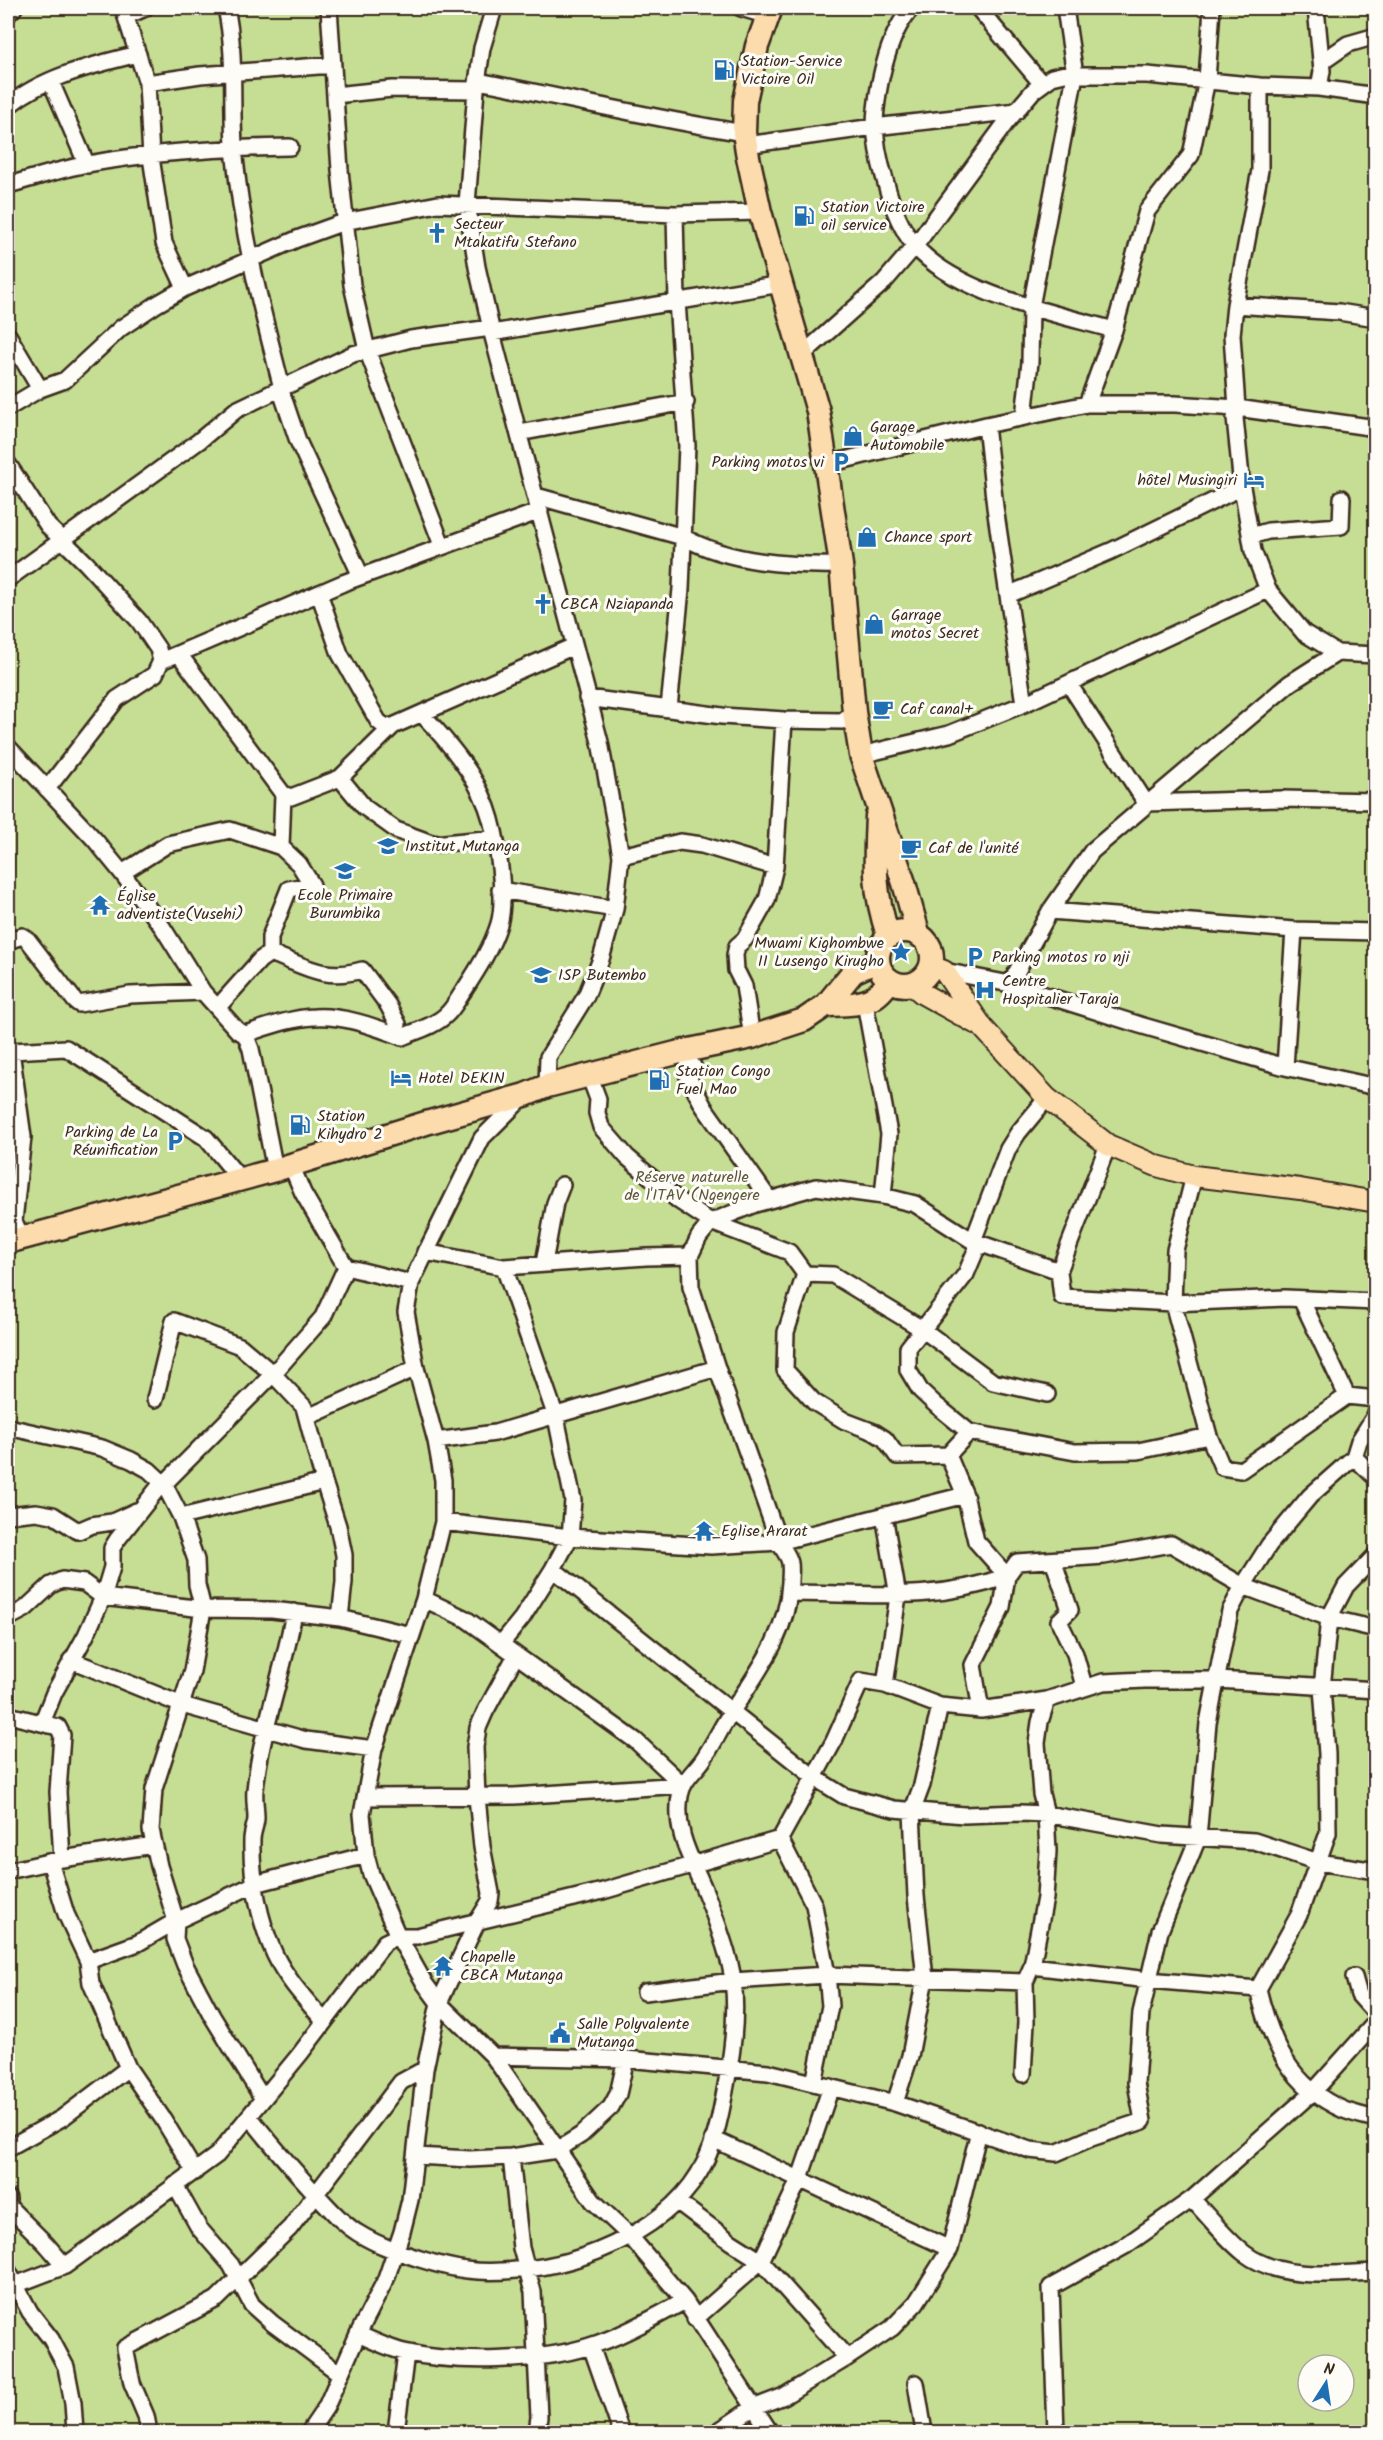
<svg xmlns="http://www.w3.org/2000/svg" width="1383" height="2440" font-family="Kalam,sans-serif">
  <rect width="100%" height="100%" fill="#fdfcf7"/>
  <filter id="ink" filterUnits="userSpaceOnUse"><feTurbulence type="fractalNoise" baseFrequency=".0167" numOctaves="2"/><feDisplacementMap in="SourceGraphic" scale="12" xChannelSelector="R" yChannelSelector="G"/><feConvolveMatrix kernelMatrix="1 2 1 2 8 2 1 2 1" color-interpolation-filters="sRGB"/></filter>
  <g filter="url(#ink)">
    <!-- green -->
    <path fill="#c5de94" stroke="#808459" stroke-width="1.5" fill-rule="evenodd" d="M8 8H1375V2432H8ZM1308 2365H1344V2401H1308Z"/>
    <g fill="none" stroke-linecap="round" stroke-linejoin="round">
      <!-- minor casing -->
      <g stroke="#3b2a1e" stroke-width="20">
        <path id="minor" d="M123 8 147 83 151 157 164 243 185 288
          M226 8C237 57 230 108 235 158 243 238 262 311 282 388
          M329 8 340 170 352 285 367 350 442 545
          M494 8 482 48 476 90 467 204 477 267 492 333 600 742 621 856 615 909 601 959 586 996 548 1057 547 1086
          M741 8 768 16
          M912 8C890 30 879 79 876 109 873 133 878 157 885 180 891 203 900 228 915 246 956 294 1054 313 1114 330
          M978 8 1042 84
          M1316 8 1322 71 1319 88
          M8 14 14 8
          M127 16 145 8
          M1322 62 1348 44 1376 36
          M478 81C567 98 655 119 744 133
          M51 82 87 165
          M147 83 200 75 332 65
          M1260 86V170L1235 305 1232 335 1237 408 1235 418 1242 487 1253 551 1268 590 1304 633 1337 653 1376 655
          M335 95 392 89 476 90
          M8 106C44 76 94 65 138 54
          M746 145 874 127 1017 111
          M8 185C34 178 61 169 88 164 154 152 223 148 290 147
          M1235 305 1339 312 1376 318
          M492 333 781 284
          M8 335 40 389
          M802 355 884 282 915 246 1005 124 1033 91 1052 77 1069 73 1075 75H1147L1260 86 1319 88 1376 96
          M280 388 298 441 361 576
          M1087 404 1114 330 1147 211 1191 155 1207 80 1212 8
          M8 408 40 389 65 380 121 328 157 304 185 288 297 239 344 222 438 204 675 214 760 212
          M1024 417 1030 362 1031 307 1075 75 1065 8
          M986 425 995 507 1024 704
          M519 433 686 402
          M8 464 48 526 86 563 139 621 158 649 161 661 155 674 117 699 47 789
          M828 464 986 425 1087 404H1175L1237 408 1376 428
          M536 496 683 537C731 563 788 566 841 565
          M1251 536 1268 531 1341 526 1342 498
          M8 579 199 441 236 410 353 354 411 339 491 328
          M319 593 340 654 378 721 385 727 393 726 574 646
          M1008 595 1111 551 1242 487
          M179 654 283 794 291 797 340 778 393 726
          M161 661 343 583 540 511
          M1069 684 1146 803 1282 799 1376 801
          M587 698 722 716 784 720 842 721 854 712
          M669 708 681 589 687 446 677 301 675 214
          M8 747 95 840 122 873 163 928 203 992 238 1031 245 1034 251 1049 275 1170
          M861 755 949 734 1024 704 1268 590
          M340 778 364 807 396 830 434 844 495 838
          M281 847 283 794
          M621 856 680 842 702 845 775 867
          M122 873 168 844 230 830 281 847 299 864 312 885 289 889 270 937V953
          M500 890 615 909
          M1050 911 1294 930 1376 932
          M8 941 22 936 28 940 75 1001 79 1004 130 995 203 992
          M270 953C305 966 323 981 362 970L388 1005 398 1024 394 1034
          M944 971 1010 984 1140 1025 1285 1067 1376 1087
          M1010 984 1050 911 1092 851 1290 683 1337 653
          M865 1003 889 1134 883 1196
          M218 1007 260 960 270 953
          M245 1034C267 1027 291 1018 314 1017 344 1015 375 1027 402 1037 416 1031 435 1026 446 1015 454 1008 459 997 465 989 478 969 492 947 499 924 507 897 497 834 487 807 474 772 447 741 422 714
          M752 1037 744 986 736 970 735 955 737 946 745 939 767 900 775 867 784 720
          M8 1046 11 1051 23 1137 14 1221 21 1237
          M11 1051 66 1048 206 1138 240 1179
          M680 1052 693 1066 688 1077 704 1107 769 1199
          M1285 1067 1294 930
          M589 1075 598 1099 597 1113 601 1127 627 1157 679 1201 711 1222 789 1252 805 1274
          M523 1097 482 1138 411 1283 406 1312 416 1368 436 1441 443 1480V1522L424 1599 374 1749 362 1814 366 1855 371 1874 398 1936 425 1984 439 2003 493 2056 593 2201 629 2235 685 2301 770 2432
          M1108 1145 1059 1271 1062 1297 1173 1303 1285 1298 1376 1302
          M291 1165 303 1193 346 1267 411 1283
          M1194 1176 1175 1250 1173 1303 1209 1436 1222 1467 1241 1470 1347 1396 1376 1399
          M973 1241 1008 1149 1018 1133 1047 1098
          M979 1243 966 1274 908 1348V1370L920 1390 936 1405 969 1432 1075 1452 1138 1451 1209 1436
          M425 1252 504 1267 646 1257 690 1256
          M544 1263 555 1203 562 1185
          M805 1274 786 1332 785 1370 814 1402 845 1421 874 1432 885 1439 897 1456 948 1455 969 1432
          M805 1274 833 1275 922 1329 993 1382 1047 1394
          M1301 1299 1347 1396
          M155 1399 174 1321 240 1346 273 1374 304 1407 324 1482 338 1526 344 1555V1582L340 1618
          M308 1417 416 1368
          M8 1427 102 1448 131 1460 149 1470 164 1484 181 1517 196 1560 197 1585 203 1609 192 1671 154 1789 151 1830 159 1866 176 1921 175 1939 185 1965 212 2016 263 2099
          M436 1441 495 1433 717 1368
          M948 1455 965 1495 976 1541 1007 1576
          M1354 1457 1376 1478
          M8 1515 36 1512 53 1515 78 1531 92 1525 112 1522 136 1511
          M884 1515 898 1596 885 1685
          M181 1517 324 1482
          M443 1522 570 1537 711 1546 779 1542 965 1495
          M1376 1555 1346 1586 1329 1618 1322 1688 1327 1754 1328 1833 1299 1915 1258 1989C1271 2042 1290 2087 1344 2110 1354 2114 1365 2116 1376 2119
          M1053 1560 1070 1610 1059 1621 1075 1654 1084 1686
          M553 1569 815 1778 844 1796 894 1809 964 1815 1020 1813 1046 1814 1162 1835 1254 1841 1318 1862 1376 1871
          M789 1593C865 1593 934 1603 1007 1576
          M424 1599 466 1619 516 1655 636 1741 683 1785
          M294 1612C284 1672 261 1730 255 1790 254 1799 256 1809 256 1818 256 1825 252 1832 252 1840 251 1878 259 1921 275 1955 287 1980 307 2001 324 2021
          M8 1618 25 1609 51 1585 62 1580 84 1583 103 1597 203 1609 272 1610 340 1618 411 1635
          M501 1644 522 1618 553 1569 570 1537 573 1500 556 1417 504 1267
          M71 1660 182 1705 306 1740 374 1749
          M981 1710 973 1665 1002 1607 1007 1576 1017 1562 1104 1556 1171 1544 1243 1586 1329 1618 1376 1629
          M8 1715 58 1727 62 1735 58 1792 62 1859
          M42 1723 54 1693 86 1635 103 1597 112 1567V1548L117 1540 158 1488 164 1484 273 1374 323 1317 346 1267
          M365 1797 514 1796 683 1785
          M50 1862 66 1914 88 1961 91 1983 128 2068 163 2119 195 2172
          M8 1871 62 1859 154 1845
          M88 1961 138 1943 176 1921 255 1884 366 1855
          M1032 1966 1148 1980 1258 1989
          M1354 1977 1359 1995 1376 2014
          M645 1992 733 1981 827 1975 1025 1982
          M493 2056 626 2059 768 2072 895 2103 1030 2150 1056 2153 1091 2138 1143 2121 1136 2083 1141 2013 1160 1931 1198 1838 1208 1723 1230 1611 1243 1586 1269 1545 1310 1496 1354 1457 1359 1441 1376 1414
          M1023 2074 1026 2022 1025 1982 1032 1966 1045 1898 1048 1851 1046 1814 1041 1794 1037 1743 1040 1722 1047 1700 1103 1682 1145 1680H1218L1376 1690
          M814 2083 830 2006 827 1975 814 1905 780 1839 834 1741 861 1681 885 1685 940 1706 981 1710 1047 1700
          M895 2103 910 2056 925 1978 916 1896 912 1812 922 1785 940 1706
          M250 2117C270 2143 291 2167 313 2191 328 2206 340 2222 358 2233 377 2245 398 2252 420 2259 455 2270 479 2274 516 2270 585 2265 673 2228 705 2162 717 2137 722 2107 727 2080 734 2043 739 2001 730 1964 723 1939 714 1913 704 1889 691 1858 674 1831 680 1796 682 1781 694 1772 702 1761 714 1744 722 1725 734 1708 760 1669 788 1631 790 1582 790 1576 791 1569 790 1563 789 1556 782 1548 779 1542L717 1368 691 1287 690 1256 699 1237 711 1222 755 1204 816 1187 883 1196 915 1204 973 1241 1059 1271
          M713 2139 950 2249
          M8 2148 62 2118 128 2068
          M416 2156 470 2159 511 2157 557 2150 581 2135 611 2107 618 2094 626 2059
          M511 2157 521 2248 533 2292 539 2417 537 2432
          M175 2185 199 2228 231 2265 252 2305 272 2323 339 2373
          M8 2198V2206L46 2244 65 2266
          M1192 2199C1209 2217 1225 2238 1244 2253 1281 2281 1332 2274 1376 2272
          M678 2202 731 2242 761 2261 847 2358
          M8 2271 30 2312 51 2339 66 2367 73 2403 75 2432
          M8 2281 15 2285 65 2266 217 2155 300 2054 385 1942 398 1936H417L603 1891 780 1839
          M695 2319 761 2261 800 2178 831 2087
          M358 2334C373 2341 388 2348 404 2352 455 2364 541 2362 590 2346 623 2336 654 2317 685 2301
          M591 2346 621 2432
          M916 2383 924 2432
          M149 2432 146 2416 132 2383 125 2348 217 2299 290 2228 401 2082 425 2069
          M309 2432 326 2407 358 2334 386 2279 402 2232 410 2200 425 2069 439 2003 477 1922 490 1901 491 1893 482 1847 477 1797 475 1747 478 1728 485 1712 516 1655
          M396 2432 406 2353
          M717 2432 753 2408 784 2396 847 2358 892 2328 916 2303 950 2249 979 2131
          M1056 2432 1051 2287 1125 2246 1192 2199 1314 2091 1376 2022"/>
      </g>
      <!-- major casing -->
      <g stroke="#3b2a1e" stroke-width="24">
        <path id="major" d="M931 966 944 971 983 1028 1047 1098 1108 1145 1157 1166 1194 1176 1300 1189 1376 1202
          M912 985 923 994 975 1023"/>
      </g>
      <!-- highway casing -->
      <g stroke="#3b2a1e" stroke-width="27">
        <path id="highway" d="M771 8 757 46 745 101 744 133 748 157 760 212 818 411 841 565 854 712 861 755 904 883 918 933
          M877 816C875 863 873 890 888 935
          M878 958a27 27 0 1 1 54 0a27 27 0 1 1-54 0Z
          M826 1005C854 1004 873 1007 889 981
          M8 1242 275 1170 426 1123 525 1095 547 1086 680 1052 752 1037 804 1020 826 1005 853 972 877 961"/>
      </g>
      <!-- minor -->
      <use href="#minor" stroke="#fdfcf7" stroke-width="15"/>
      <!-- major -->
      <use href="#major" stroke="#fcdcac" stroke-width="20"/>
      <!-- highway -->
      <use href="#highway" stroke="#fcdcac" stroke-width="22"/>
    </g>
  </g>
  <!-- icons -->
  <defs>
    <g id="fuel-bare" transform="scale(1.62)"><path d="M-5.5-6h7V0h2V4h1.3V-2.5L3-4.5l.8-.8L6-3V5H2.5V1h-1V6h-7ZM-4.2-4.7v3.2H.2V-4.7Z" fill="#1f6fb2" stroke="#fdfcf7" stroke-width="2.5" paint-order="stroke"/></g>
    <g id="church-bare" transform="scale(1.62)"><path d="M-1.2-6h2.4v3.5h3.3v2.4h-3.3V6h-2.4V-.1h-3.3v-2.4h3.3Z" fill="#1f6fb2" stroke="#fdfcf7" stroke-width="2.5" paint-order="stroke"/></g>
    <g id="shop-bare" transform="scale(1.62)"><path d="M-5-2.5h2.3a2.7 3.5 0 0 1 5.4 0H5L5.5 6h-11ZM-1.5-2.5h3a1.5 2.3 0 0 0-3 0Z" fill="#1f6fb2" stroke="#fdfcf7" stroke-width="2.5" paint-order="stroke"/></g>
    <g id="parking-bare" transform="scale(1.62)"><path d="M-3.5-5.5H1a3.5 3.5 0 0 1 0 7H-1V5.5H-3.5ZM-1-3.4V-.6H.8a1.4 1.4 0 0 0 0-2.8Z" fill="#1f6fb2" stroke="#fdfcf7" stroke-width="2.5" paint-order="stroke"/></g>
    <g id="hotel-bare" transform="scale(1.62)"><path d="M-6-4.5h1.5V1H6V5H4.5V3h-9V5H-6ZM-4 0a1.8 1.8 0 1 1 3.6 0ZM.5 0V-2.5h3Q6-2.5 6 0Z" fill="#1f6fb2" stroke="#fdfcf7" stroke-width="2.5" paint-order="stroke"/></g>
    <g id="cafe-bare" transform="scale(1.62)"><path d="M-5.5-4.5H6V0H3Q3 3.5 0 3.5H-2.5Q-5.5 3.5-5.5 0ZM3-3.2v2h1.7v-2ZM-6 4.5H4V6H-6Z" fill="#1f6fb2" stroke="#fdfcf7" stroke-width="2.5" paint-order="stroke"/></g>
    <g id="school-bare" transform="scale(1.62)"><path d="M0-5L7-2L0 1L-7-2ZM-4 1L0 2.5L4 1V4Q0 6-4 4Z" fill="#1f6fb2" stroke="#fdfcf7" stroke-width="2.5" paint-order="stroke"/></g>
    <g id="temple-bare" transform="scale(1.62)"><path d="M0-6L5-2H3V0L6.5 2.5H4V6H1.5V3h-3V6H-4V2.5H-6.5L-3 0V-2H-5Z" fill="#1f6fb2" stroke="#fdfcf7" stroke-width="2.5" paint-order="stroke"/></g>
    <g id="sight-bare" transform="scale(1.62)"><path d="M0-6L1.8-2.2L6-1.7L2.9 1.2L3.7 5.4L0 3.3L-3.7 5.4L-2.9 1.2L-6-1.7L-1.8-2.2Z" fill="#1f6fb2" stroke="#fdfcf7" stroke-width="2.5" paint-order="stroke"/></g>
    <g id="university-bare" transform="scale(1.62)"><path d="M0-5L7-2L0 1L-7-2ZM-4 1L0 2.5L4 1V4Q0 6-4 4Z" fill="#1f6fb2" stroke="#fdfcf7" stroke-width="2.5" paint-order="stroke"/></g>
    <g id="hospital-bare" transform="scale(1.62)"><path d="M-5-5h3v3.5h4V-5h3V5h-3V1.5h-4V5h-3Z" fill="#1f6fb2" stroke="#fdfcf7" stroke-width="2.5" paint-order="stroke"/></g>
    <g id="civic-bare" transform="scale(1.62)"><path d="M-.6-6.5H3V-4.5H.6V-3L4-1V1h2V6H-6V1h2V-1L-.6-3ZM-1.2 2.5V6h2.4V2.5Z" fill="#1f6fb2" stroke="#fdfcf7" stroke-width="2.5" paint-order="stroke"/></g>
  </defs>
  <g fill-rule="evenodd">
    <use href="#fuel-bare" x="724" y="70"/>
    <use href="#fuel-bare" x="804" y="216"/>
    <use href="#church-bare" x="437" y="233"/>
    <use href="#shop-bare" x="853" y="436"/>
    <use href="#parking-bare" x="841" y="462"/>
    <use href="#hotel-bare" x="1254" y="480"/>
    <use href="#shop-bare" x="867" y="537"/>
    <use href="#church-bare" x="543" y="604"/>
    <use href="#shop-bare" x="874" y="624"/>
    <use href="#cafe-bare" x="883" y="709"/>
    <use href="#school-bare" x="388" y="846"/>
    <use href="#cafe-bare" x="911" y="848"/>
    <use href="#school-bare" x="345" y="871"/>
    <use href="#temple-bare" x="100" y="905"/>
    <use href="#sight-bare" x="901" y="952"/>
    <use href="#parking-bare" x="975" y="957"/>
    <use href="#university-bare" x="541" y="975"/>
    <use href="#hospital-bare" x="985" y="990"/>
    <use href="#hotel-bare" x="401" y="1078"/>
    <use href="#fuel-bare" x="659" y="1080"/>
    <use href="#fuel-bare" x="300" y="1125"/>
    <use href="#parking-bare" x="175" y="1141"/>
    <use href="#temple-bare" x="704" y="1531"/>
    <use href="#temple-bare" x="443" y="1966"/>
    <use href="#civic-bare" x="560" y="2033"/>
  </g>
  <g text-anchor="middle" dominant-baseline="central" stroke-width="6" stroke-linejoin="round" paint-order="stroke">
    <!-- poi labels -->
    <g font-size="16" fill="#3b2a1e" stroke="#fdfcf7" text-anchor="start">
      <text x="741" y="61">Station-Service<tspan x="741" dy="18">Victoire Oil</tspan></text>
      <text x="821" y="207">Station Victoire<tspan x="821" dy="18">oil service</tspan></text>
      <text x="454" y="224">Secteur<tspan x="454" dy="18">Mtakatifu Stefano</tspan></text>
      <text x="870" y="427">Garage<tspan x="870" dy="18">Automobile</tspan></text>
      <text x="824" y="462" text-anchor="end">Parking motos vi</text>
      <text x="1237" y="480" text-anchor="end">hôtel Musingiri</text>
      <text x="884" y="537">Chance sport</text>
      <text x="560" y="604">CBCA Nziapanda</text>
      <text x="891" y="615">Garrage<tspan x="891" dy="18">motos Secret</tspan></text>
      <text x="900" y="709">Caf canal+</text>
      <text x="405" y="846">Institut Mutanga</text>
      <text x="928" y="848">Caf de l'unité</text>
      <text x="345" y="895" text-anchor="middle">Ecole Primaire<tspan x="345" dy="18">Burumbika</tspan></text>
      <text x="117" y="896">Église<tspan x="117" dy="18">adventiste(Vusehi)</tspan></text>
      <text x="884" y="943" text-anchor="end">Mwami Kighombwe<tspan x="884" dy="18">II Lusengo Kirugho</tspan></text>
      <text x="992" y="957">Parking motos ro nji</text>
      <text x="558" y="975">ISP Butembo</text>
      <text x="1002" y="981">Centre<tspan x="1002" dy="18">Hospitalier Taraja</tspan></text>
      <text x="676" y="1071">Station Congo<tspan x="676" dy="18">Fuel Mao</tspan></text>
      <text x="418" y="1078">Hotel DEKIN</text>
      <text x="317" y="1116">Station<tspan x="317" dy="18">Kihydro 2</tspan></text>
      <text x="158" y="1132" text-anchor="end">Parking de La<tspan x="158" dy="18">Réunification</tspan></text>
      <text x="721" y="1531">Eglise Ararat</text>
      <text x="460" y="1957">Chapelle<tspan x="460" dy="18">CBCA Mutanga</tspan></text>
      <text x="577" y="2024">Salle Polyvalente<tspan x="577" dy="18">Mutanga</tspan></text>
    </g>
    <!-- park labels -->
    <g font-size="16" fill="#5e573c" stroke="#fdfcf7">
      <text x="692" y="1177">Réserve naturelle<tspan x="692" dy="18">de l'ITAV (Ngengere</tspan></text>
    </g>
  </g>
  <!-- margin -->
  <rect width="1383" height="2440" fill="none" stroke="#fdfcf7" stroke-width="30"/>
  <rect x="15" y="15" width="1353" height="2410" fill="none" stroke="#3b2a1e" stroke-width="2" filter="url(#ink)"/>
  <!-- north arrow -->
  <g transform="translate(1326 2383) rotate(12)"><circle r="28" fill="#fdfcf7" stroke="#afa8a0" stroke-width="1.5"/>
  <path d="M0-4.5L10 22L0 15L-10 22Z" fill="#1f6fb2"/>
  <text y="-9" font-size="16" font-weight="bold" text-anchor="middle" fill="#3b2a1e">N</text>
  </g>
</svg>
